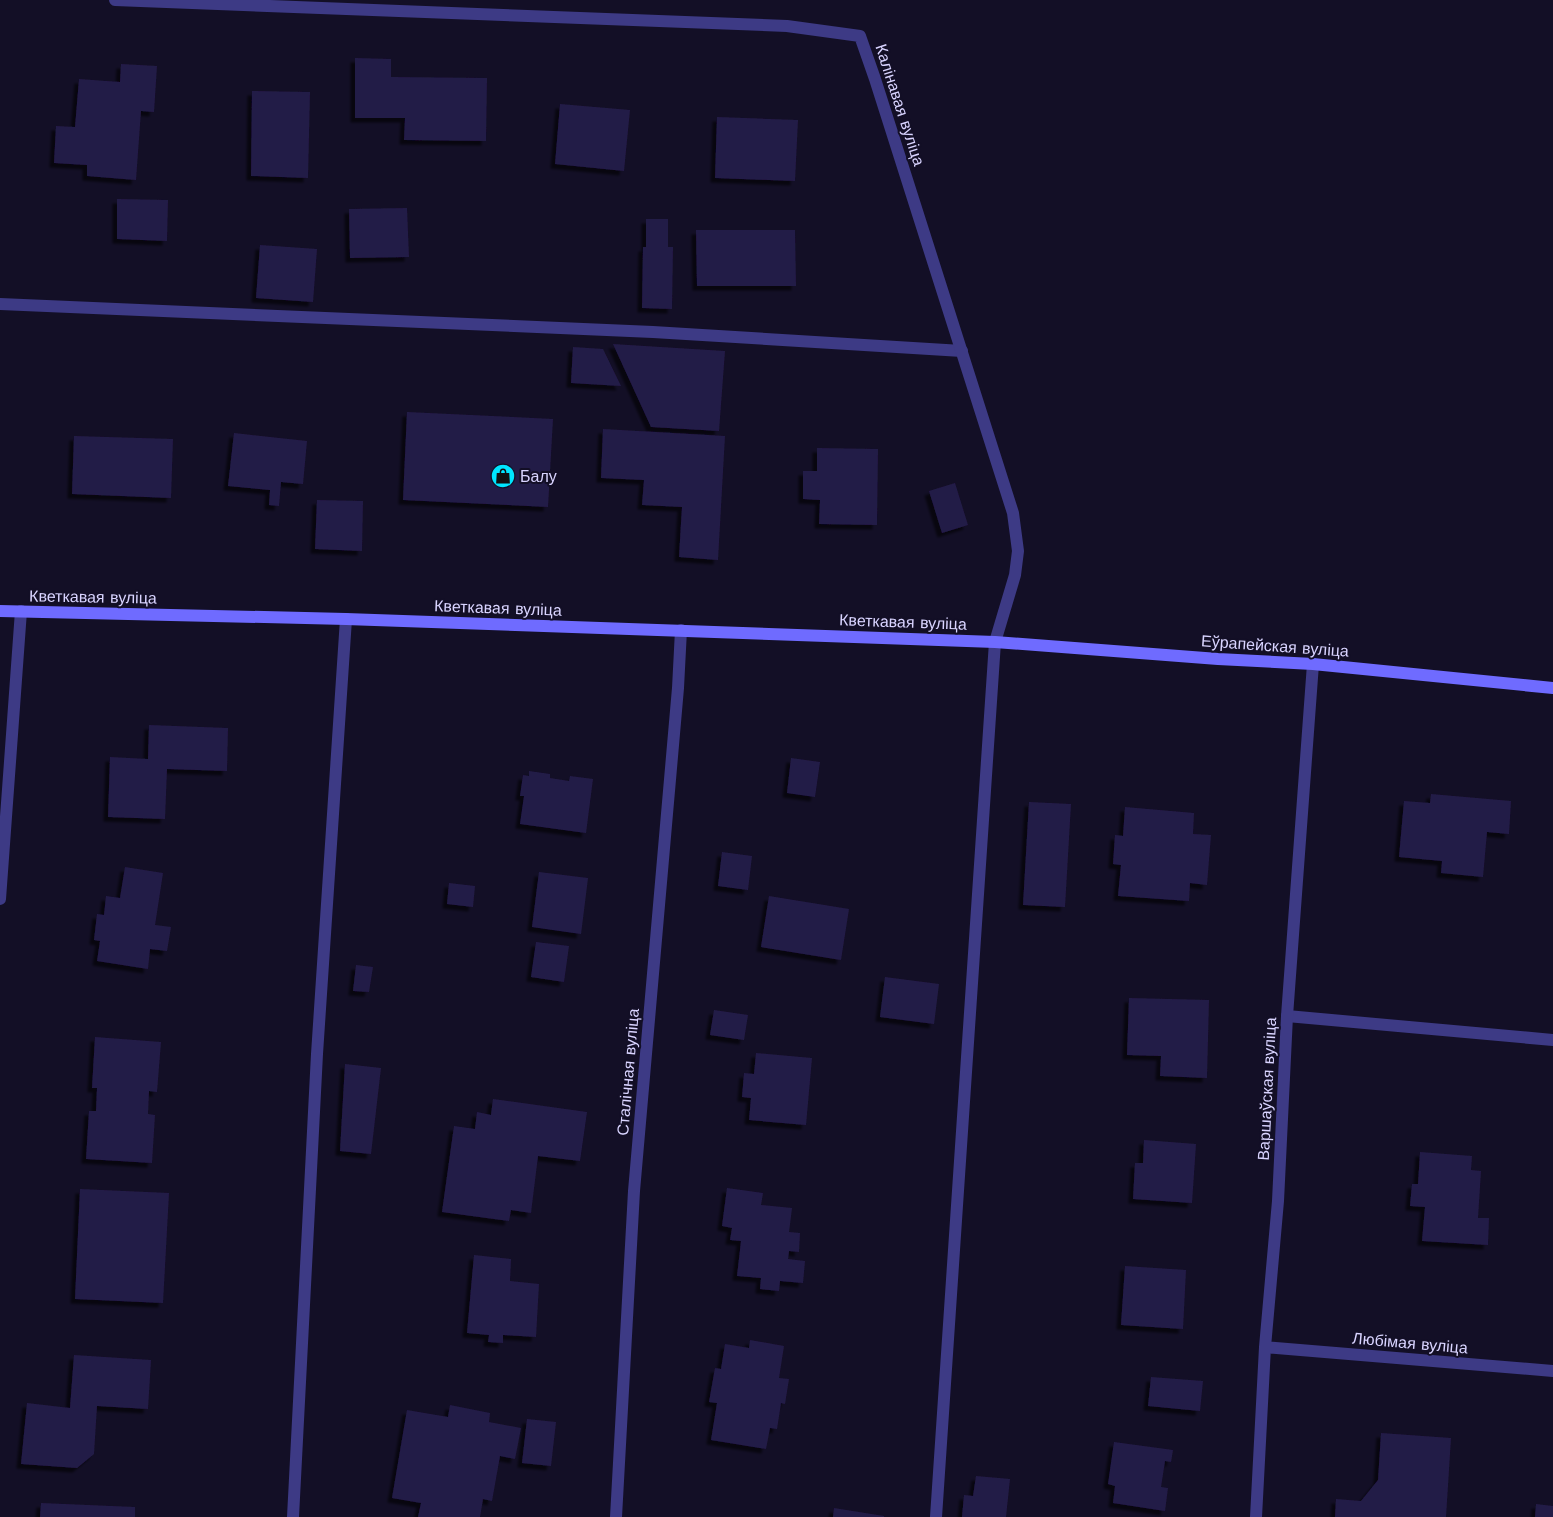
<svg xmlns="http://www.w3.org/2000/svg" width="1553" height="1517" font-family="'Work Sans',sans-serif">
  <defs>
    <filter id="shadow"><feDropShadow dx="-4.5" dy="4.5" stdDeviation="1" flood-color="#0009"/></filter>
  </defs>
  <rect width="100%" height="100%" fill="#130f26"/>
  <!-- building -->
  <path fill="#241b47" filter="url(#shadow)" d="M355 58 391 59V77L487 78 486 141 404 140 405 118H355Z
    M121 64 157 66 154 112 141 111 136 180 87 176V165L54 163 56 126 75 127 79 79 120 82Z
    M252 91 310 92 308 178 251 176Z
    M560 104 630 110 624 171 555 164Z
    M717 117 798 120 795 181 715 178Z
    M117 199 168 200 167 241 117 239Z
    M407 208 409 257 350 258 349 209Z
    M646 219H668V247H673L672 309 642 308 643 247H646Z
    M696 230H795L796 286H697Z
    M260 245 317 249 313 302 256 298Z
    M613 344 725 351 719 431 651 427Z
    M573 347 603 349 621 386 571 383Z
    M407 412 553 419 548 507 403 500Z
    M603 429 725 436 718 560 679 557 682 507 642 505 644 480 601 478Z
    M234 433 307 441 303 484 281 482 279 506 269 505 270 490 228 486Z
    M74 436 173 439 171 498 72 494Z
    M817 448 878 449 877 525 819 524 820 500 803 499V471H817Z
    M955 483 968 525 942 533 929 491Z
    M317 500 363 501 362 551 315 549Z
    M149 725 228 728 227 771 167 769 165 819 108 817 110 757 148 759Z
    M791 758 820 762 815 797 787 793Z
    M529 771 550 774V778L569 781 570 776 593 779 586 833 520 824 524 796H520L523 775 529 776Z
    M1431 794 1511 801 1509 834 1487 832 1483 877 1441 873 1442 861 1399 857 1404 801 1430 803Z
    M1029 802 1071 804 1065 907 1023 905Z
    M1125 807 1194 813 1193 834 1211 835 1207 885 1190 883 1189 901 1118 896 1121 865 1113 864 1115 835 1123 836Z
    M722 852 752 856 748 890 718 886Z
    M125 867 163 873 155 925 171 927 167 951 150 949 148 969 97 961 100 941 94 940 97 914 104 915 106 896 120 898Z
    M539 872 588 878 581 934 532 927Z
    M449 883 475 886 473 907 447 904Z
    M769 896 849 909 841 960 761 947Z
    M536 942 569 946 564 982 531 977Z
    M356 965 373 967 369 992 353 991Z
    M885 977 939 984 934 1024 880 1017Z
    M1129 998 1209 1000 1207 1078 1160 1076 1161 1056 1127 1055Z
    M714 1010 748 1015 744 1040 710 1035Z
    M95 1037 161 1042 157 1092 149 1091 148 1114 155 1115 152 1163 86 1159 89 1111H96L97 1088H92Z
    M756 1053 812 1058 806 1125 749 1120 751 1098 742 1097 744 1073 754 1074Z
    M345 1064 381 1068 371 1154 340 1151Z
    M493 1099 587 1112 580 1161 538 1156 531 1213 511 1210 509 1221 442 1212 454 1126 475 1129 477 1112 491 1115Z
    M1144 1140 1196 1144 1192 1203 1133 1199 1135 1163H1143Z
    M1420 1152 1472 1156 1471 1170 1481 1171 1478 1218H1489L1488 1245 1422 1241 1425 1207 1410 1206 1412 1184H1418Z
    M727 1188 763 1193 761 1205 792 1208 789 1232 800 1233 799 1252 789 1251 788 1259 805 1261 803 1283 780 1281 779 1291 760 1289 761 1278 737 1276 741 1241 730 1240 732 1228 722 1226Z
    M80 1189 169 1193 163 1303 75 1299Z
    M474 1255 511 1259 510 1281 539 1284 536 1337 503 1335V1343L488 1342 489 1335 467 1333Z
    M1125 1266 1186 1270 1183 1329 1121 1325Z
    M750 1340 784 1346 779 1378 789 1379 785 1404 781 1403 777 1429 770 1428 766 1449 711 1440 717 1403 709 1402 715 1368 721 1369 725 1344 749 1348Z
    M74 1355 151 1360 148 1409 97 1406 94 1454 77 1468 21 1464 27 1403 70 1408Z
    M1151 1377 1203 1381 1200 1411 1148 1406Z
    M450 1405 490 1413 489 1422 521 1428 515 1459 500 1456 492 1501 483 1499 480 1517H418L421 1503 392 1498 407 1410 448 1417Z
    M527 1419 556 1422 551 1466 522 1463Z
    M1381 1433 1451 1438 1446 1517H1335L1336 1499 1361 1501 1378 1480Z
    M1114 1442 1173 1450 1171 1462 1165 1461 1161 1487 1168 1488 1165 1511 1113 1503 1115 1486 1108 1484Z
    M976 1476 1010 1479 1006 1517H962L964 1495 973 1496Z
    M41 1503 135 1507V1517H40Z
    M1536 1504 1553 1506V1517H1535Z
    M834 1508 884 1516V1517H833Z"/>
  <g fill="none" stroke-linecap="round" stroke-linejoin="round">
    <!-- lane -->
    <path stroke="#3d3a85" stroke-width="12" d="M0 304 653 332 962 351
      M1287 1016 1553 1040
      M936 1517 995 642"/>
    <!-- street -->
    <path stroke="#3d3a85" stroke-width="12" d="M115 0 787 26 860 36 875 79 1013 513 1018 551 1015 575 995 642
      M0 899 21 611
      M1265 1347 1553 1371
      M293 1517 317 1054 346 619
      M616 1517 634 1191 678 688 681 630
      M1256 1517 1265 1347 1278 1201 1287 1016 1313 664"/>
    <!-- secondary -->
    <path stroke="#6f6bff" stroke-width="12" d="M0 611 346 619 995 642 1218 659 1313 664 1553 688"/>
  </g>
  <!-- icons -->
  <defs>
    <g id="shop-disc" transform="scale(1.25)"><circle r="9.5" fill="#00e5ff" stroke="#130f26"/><path d="M-5-2.5h2.3a2.7 3.5 0 0 1 5.4 0H5L5.5 6h-11ZM-1.5-2.5h3a1.5 2.3 0 0 0-3 0Z" fill="#111"/></g>
  </defs>
  <g fill-rule="evenodd">
    <use href="#shop-disc" x="503" y="476"/>
  </g>
  <g text-anchor="middle" dominant-baseline="central" stroke-width="4" stroke-linejoin="round" paint-order="stroke">
    <!-- street labels -->
    <g font-size="16" fill="#d9d4ff" stroke="#130f26">
      <text transform="translate(900 105) rotate(72)">Калінавая вуліца</text>
      <text transform="translate(93 597) rotate(1)">Кветкавая вуліца</text>
      <text transform="translate(498 608) rotate(2)">Кветкавая вуліца</text>
      <text transform="translate(903 622) rotate(2)">Кветкавая вуліца</text>
      <text transform="translate(1275 646) rotate(4)">Еўрапейская вуліца</text>
      <text transform="translate(628 1072) rotate(-85)">Сталічная вуліца</text>
      <text transform="translate(1267 1089) rotate(-87)">Варшаўская вуліца</text>
      <text transform="translate(1410 1343) rotate(5)">Любімая вуліца</text>
    </g>
    <!-- poi labels -->
    <g font-size="16" fill="#d9d4ff" stroke="#130f26" text-anchor="start">
      <text x="520" y="476">Балу</text>
    </g>
  </g>
</svg>
